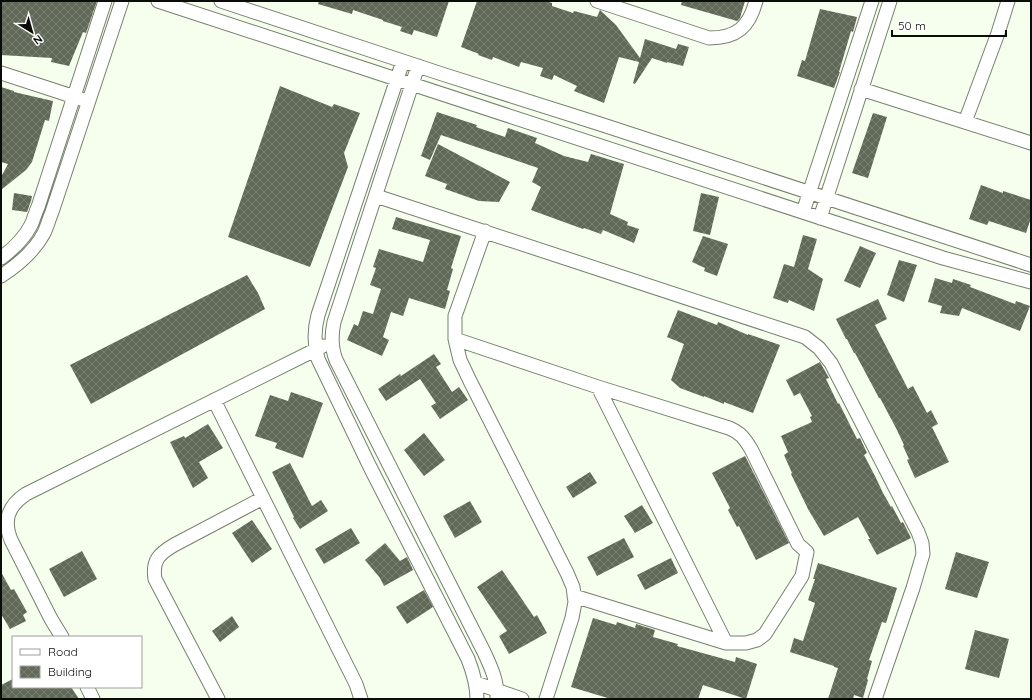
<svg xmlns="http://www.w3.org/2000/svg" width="1032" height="700" font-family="Quicksand,sans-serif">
  <defs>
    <pattern id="building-cross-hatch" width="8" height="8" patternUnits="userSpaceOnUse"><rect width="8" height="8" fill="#606957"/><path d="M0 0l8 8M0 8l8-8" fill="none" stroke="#7a8073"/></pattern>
  </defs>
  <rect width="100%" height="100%" fill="#f6feee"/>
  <!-- building -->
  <path fill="url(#building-cross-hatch)" d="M1 1H97L86 33 83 32 69 66 51 62 52 58 1 55Z
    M319 1H449L437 37 414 30 412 35 400 31 402 27 383 21V20L353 10 352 14 318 4Z
    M477 1H546L552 3V6L573 13 574 11 597 17 600 10 601 11 616 25 640 58 645 39 676 49 678 44 689 47 683 66 667 62V63L652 58 635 84 633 83 639 62 619 57 604 103 574 91 577 86 554 75 552 80 540 76 543 68 521 62 519 67 493 57 492 60 478 55 479 54 461 47Z
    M682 1H745L740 18 737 21 681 5Z
    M820 9 857 17 853 32 851 31 839 72H840L834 88 797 76 802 60 805 61Z
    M280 86 332 107 334 104 360 113 344 153 348 167 310 267 228 237Z
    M1 87 14 91V92L53 101 49 121 45 120 32 162 26 170 1 190V177L8 164 1 162Z
    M437 112 477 125 476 127 505 137 508 128 537 138 535 143 564 156 588 162 591 154 624 164 610 214 628 222 627 225 639 229 634 243 603 230 601 234 584 228 583 229 531 210 541 187 532 182 538 168 441 135 430 160 421 156Z
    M873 113 887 117 868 178 852 173Z
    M438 144 510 182 499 202 479 201 445 189 447 184 425 176Z
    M981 185 1003 193V191L1031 200V218L1026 233 989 221 987 225 969 219Z
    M14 193 32 196 31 201 27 212 12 210Z
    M701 193 719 197 710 235 693 231Z
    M396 217 461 236 451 268 453 269 447 290 450 291 445 309 409 298 403 316 391 312 383 337 389 340 382 356 347 340 354 324 358 326 363 311 373 314 381 289 370 285 376 268 373 267 379 249 423 262 430 240 392 229Z
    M803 235 817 239 808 269 823 279 814 311 789 300 788 303 773 298 784 264 794 267Z
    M703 236 728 244 717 276 704 271 705 268 692 262Z
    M860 246 876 253 860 288 844 281Z
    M899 260 917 265 904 302 887 295Z
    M247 275 258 293 265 309 91 404 70 365Z
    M935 278 952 283 953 279 971 285 970 287 1015 304 1016 301 1030 306 1020 331 962 308 959 316 940 313 942 306 928 302Z
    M878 299 887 319 875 325 908 389 913 386 927 413 931 410 938 424 932 427 949 462 915 478 907 460 909 459 903 446 904 445 896 428 880 398H879L855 353H854L847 339H846L836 319Z
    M678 310 717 325 718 322 748 335V334L780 345 753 413 724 402V404L704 396V397L680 388 671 380 684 344 667 337Z
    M434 354 441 364 436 367 452 392 459 387 468 400 440 419 431 406 436 403 420 379 386 401 378 389 400 374 401 376Z
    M820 362 829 378 826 379 838 404 839 403 857 439 860 438 867 453 864 455 875 476 883 493 891 507 892 506 901 523 903 522 911 538 877 555 868 539H870L858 517 824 536 808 509 791 474 792 473 784 455 788 452 781 436 812 422 810 417 812 416 800 393 794 396 786 380Z
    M291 392 323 403 303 458 275 448 277 443 255 436 270 395 288 401Z
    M208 424 223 448 199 462 208 478 193 488 170 442 184 436 185 438Z
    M424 433 445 460 424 476 404 450Z
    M745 456 789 543 756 560 739 526 737 527 728 510 730 508 712 473Z
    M290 463 312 506 321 500 328 511 300 529 293 518 294 517 272 472Z
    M590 472 597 483 573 498 566 487Z
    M470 501 482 522 455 538 443 516Z
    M642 505 653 523 635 533 624 516Z
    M252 520 272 549 252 563 232 533Z
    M351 528 360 543 324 564 315 549Z
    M624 538 634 557 597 576 587 557Z
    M385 543 400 561 407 557 413 570 384 586 380 578 365 560Z
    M82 551 97 579 64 597 49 569Z
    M956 552 989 562 977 598 945 589Z
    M671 558 678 573 645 590 637 575Z
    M818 563 897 588 886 623 882 622 869 660 872 661 867 679 868 680 863 698 854 695 853 699H828L838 668 834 667V666L790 652 794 638 803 641 815 603 808 600 815 579H813Z
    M502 570 534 617 537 615 547 633 509 654 499 636 507 631 477 587Z
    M1 572 11 590 14 589 27 612 23 615 26 621 10 629 1 614Z
    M424 590 433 607 407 624 396 607Z
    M232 616 239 627 220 642 212 631Z
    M593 618 616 625 617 622 635 628 636 624 655 630 653 637 678 644 677 646 735 662 736 657 757 664 746 699 703 685 698 699H611L571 687Z
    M975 630 1009 639 999 678 965 669Z
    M13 679V687H71L79 699H1V685Z"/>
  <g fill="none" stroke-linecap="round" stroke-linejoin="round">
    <!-- street casing -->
    <g stroke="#77806e" stroke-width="15">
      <path id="street" d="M158 1 943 258 1031 282
        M221 1 442 74 600 124 1031 265
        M597 1 709 38C737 38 749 27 756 1
        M403 61 318 315C314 330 314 344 318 359L370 467 468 659C473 672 477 684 477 699
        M418 66 334 322C331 336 331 347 336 360L484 652C491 667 498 682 497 699
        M1 73 81 99
        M861 89 1031 143
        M965 122 998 33 1008 1
        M376 196 805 337 819 348 831 363 918 532 922 543 923 554 913 588 875 699
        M803 212 872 1
        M820 218 890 1
        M485 231 455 316V339L460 360 470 381 567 573 573 587 575 602 572 618 546 699
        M1 258C13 249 24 239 31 225 34 219 35 213 38 207L105 1
        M1 276C18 265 34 252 44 233 47 227 49 219 52 212L122 1
        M455 339 598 387 729 428C741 433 744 438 751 449L798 544 807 552 802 576 765 634 757 640 746 643H726L574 596
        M598 387 726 643
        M214 400 356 684 361 699
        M62 637 51 619 11 540C3 520 8 506 26 494L323 346
        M476 683 522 699
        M87 687 93 699
        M218 699 155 579C152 560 159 554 174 545L263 498"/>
    </g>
    <!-- street -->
    <use href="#street" stroke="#fff" stroke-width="13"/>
  </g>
  <!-- border -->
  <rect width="1032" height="700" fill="none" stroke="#0a0d07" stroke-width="4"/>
  <!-- legend -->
  <rect x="12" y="636" width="130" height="52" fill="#ffffff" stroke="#9d9e9c"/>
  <rect x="20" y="649" width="20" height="6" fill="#ffffff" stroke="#9d9e9c"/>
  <text x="48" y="656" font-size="12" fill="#0a0d07">Road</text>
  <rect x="20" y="666" width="20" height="12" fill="url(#building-cross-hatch)" stroke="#9d9e9c"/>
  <text x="48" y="676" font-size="12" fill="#0a0d07">Building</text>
  <!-- north arrow -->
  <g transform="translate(32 32) rotate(143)" stroke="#ffffff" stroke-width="3" paint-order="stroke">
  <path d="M0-3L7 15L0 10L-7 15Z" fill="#0a0d07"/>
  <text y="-6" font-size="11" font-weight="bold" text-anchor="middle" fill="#0a0d07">N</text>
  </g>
  <!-- scale -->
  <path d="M892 30v6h114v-6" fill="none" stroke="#0a0d07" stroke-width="2"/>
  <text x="898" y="30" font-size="12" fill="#0a0d07" stroke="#ffffff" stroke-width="3" paint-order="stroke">50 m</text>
</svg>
